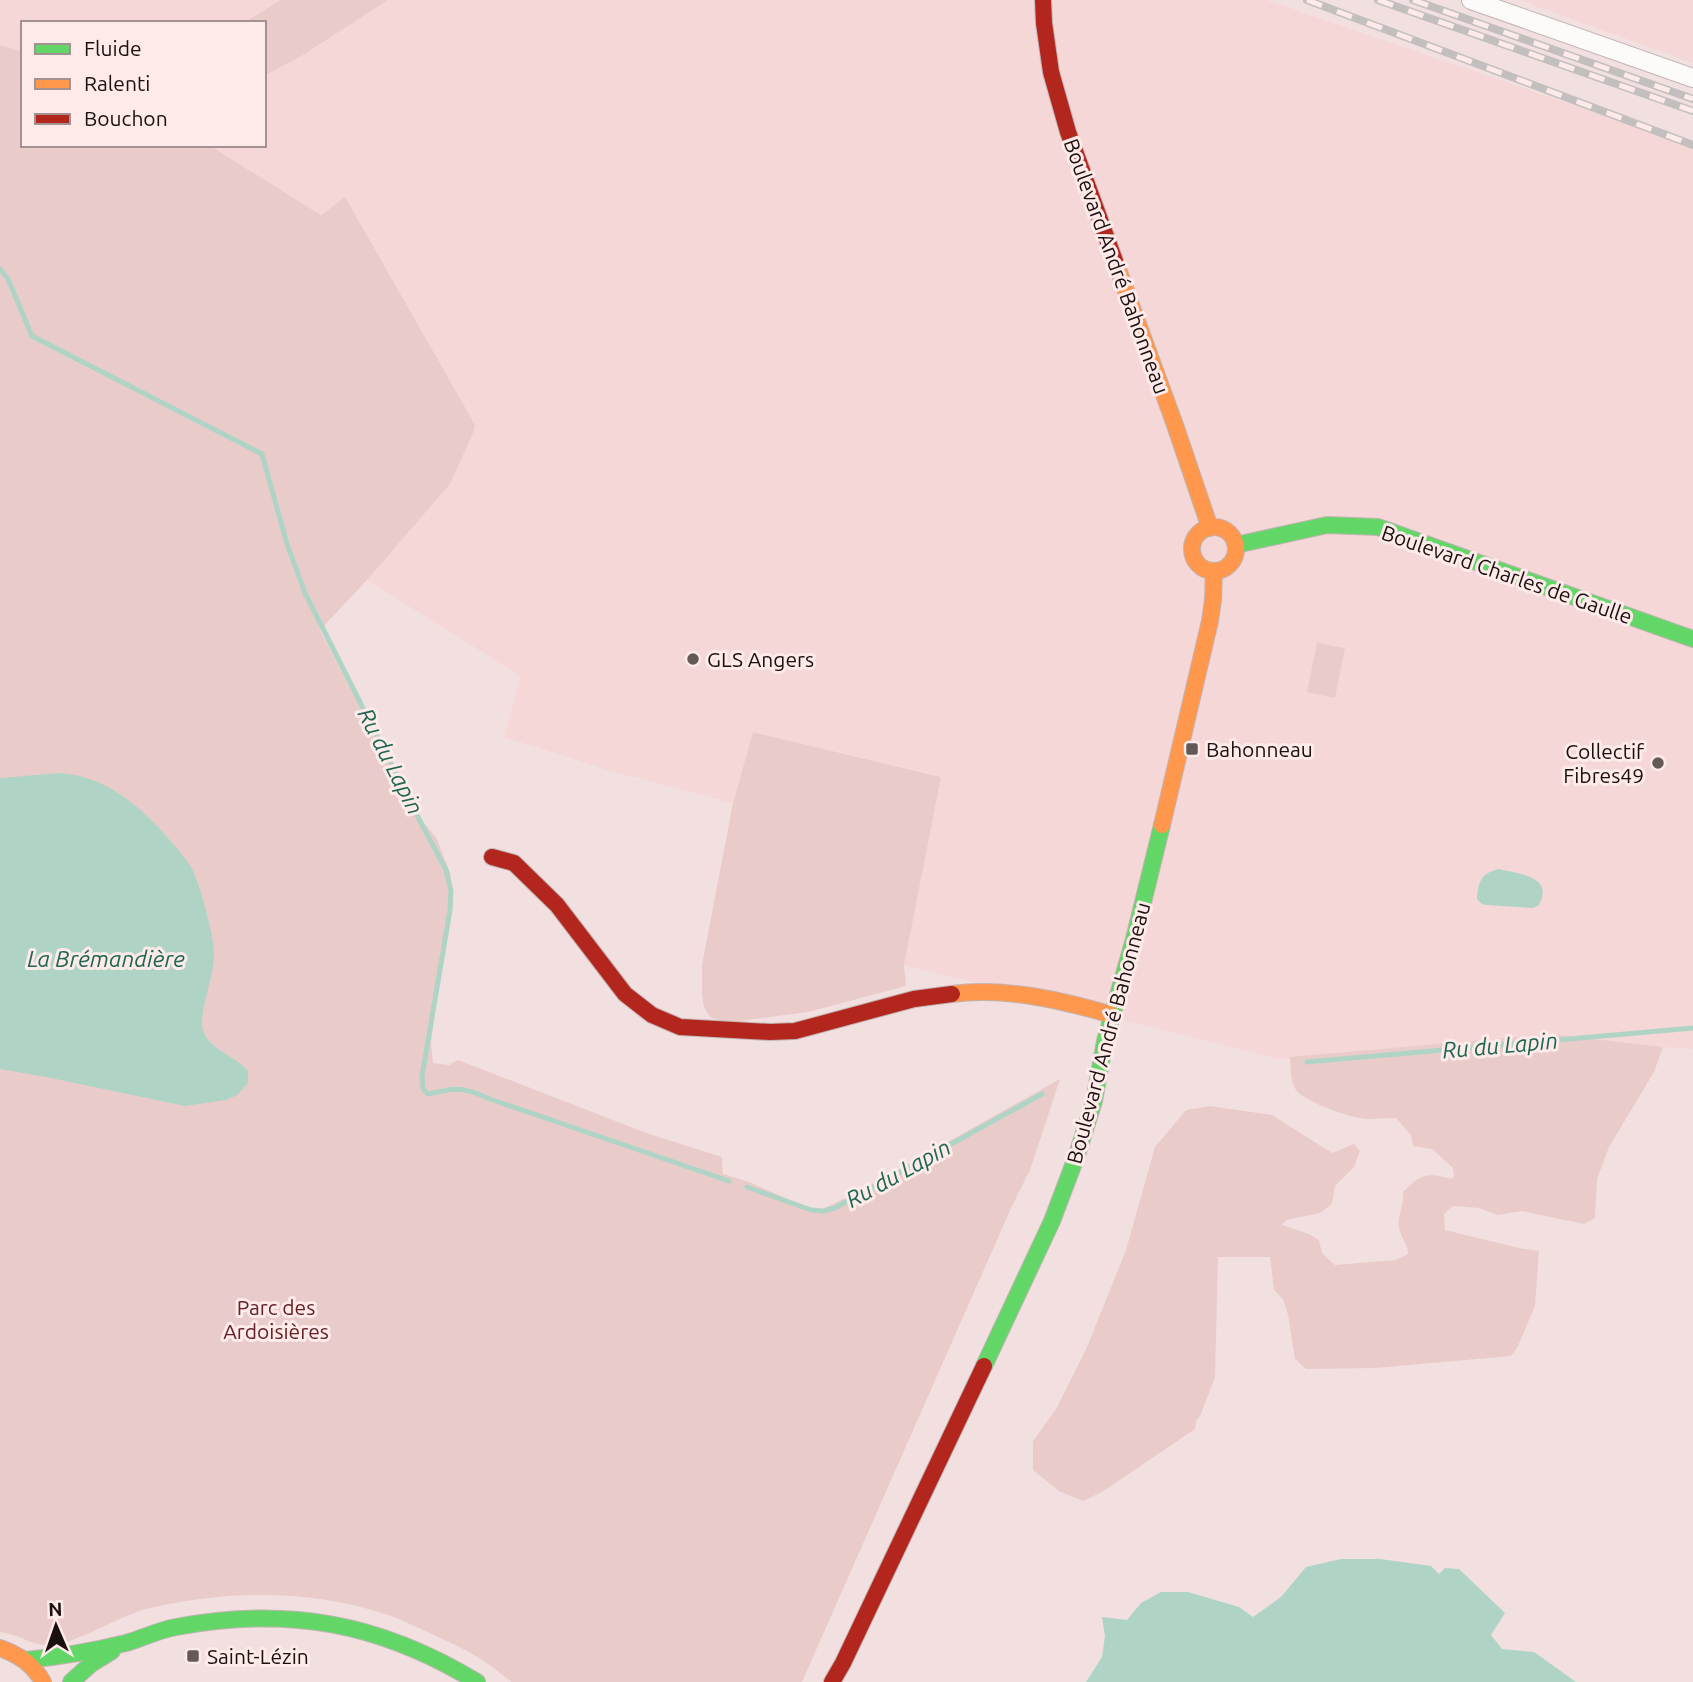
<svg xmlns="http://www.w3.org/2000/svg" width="1693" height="1682" font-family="Ubuntu,sans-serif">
  <rect width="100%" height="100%" fill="#f1e0df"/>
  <!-- built -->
  <path fill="#f4d7d6" d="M0 0H282L243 23H23V52L0 45Z
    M388 0H1266L1693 146V1049L1663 1047 1551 1034 1279 1059 904 965 940 776 753 732 733 803 611 771 504 737 521 676 367 580 450 484 345 197 321 215 209 145H264V76L303 55Z
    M1519 0H1693V63Z"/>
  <!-- green -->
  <path fill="#e9ccca" d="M281 0H388L303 55 264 76V23H243Z
    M0 45 23 52V145H209L321 215 345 197 475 425 473 433 450 484 367 580 320 630 419 821 423 822 436 837 451 875 450 900 431 1042 433 1063 449 1065 458 1060 649 1134 722 1157 723 1174 749 1182 811 1209 820 1210 862 1190 1060 1079 1030 1170 1012 1206 802 1682H512C502 1675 493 1667 482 1660 464 1648 445 1640 425 1631 414 1626 403 1620 391 1616 313 1589 229 1590 150 1608 119 1615 75 1646 46 1645 34 1645 26 1639 16 1636 11 1634 5 1633 0 1632Z
    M1317 643 1345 648 1335 698 1307 692Z
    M753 732 941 777 904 965 906 986 808 1012 739 1021 723 1022 710 1017 704 1007 702 994V965L733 803Z
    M1551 1034 1663 1047 1654 1072 1609 1147 1597 1179 1595 1218 1584 1224 1522 1211 1498 1215 1479 1208 1453 1206 1444 1214 1445 1230 1519 1248 1539 1251 1535 1306 1518 1346 1511 1356 1376 1368 1306 1369 1295 1359 1288 1315 1283 1299 1274 1290 1270 1257H1218L1215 1377 1201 1414 1196 1421 1195 1429 1102 1492 1083 1501 1059 1491 1033 1470V1441L1056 1409 1087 1347 1126 1250 1155 1147 1186 1110 1210 1106 1272 1115 1332 1153 1354 1144 1360 1151 1354 1167 1335 1186 1332 1204 1320 1213 1286 1220 1282 1225 1309 1234 1319 1240 1322 1253 1335 1265 1396 1260 1408 1254C1408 1243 1400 1237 1399 1227 1397 1214 1405 1205 1403 1192 1421 1174 1426 1172 1451 1179L1454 1177 1453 1168 1432 1149 1413 1146 1411 1135 1396 1118C1387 1118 1377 1119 1368 1119 1352 1119 1305 1102 1296 1090 1290 1081 1291 1068 1290 1057Z"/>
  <!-- water -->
  <path fill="#afd4c5" d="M60 773C108 776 145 810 174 845 180 852 186 859 191 867 200 884 214 935 214 954 215 977 196 1016 204 1033 212 1051 236 1056 248 1071V1083L237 1095 226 1100 185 1106 46 1077 0 1069V778Z
    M1499 869C1520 874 1554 876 1539 905L1533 908 1487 905 1482 904 1477 899C1478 881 1482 873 1499 869Z
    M1341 1559H1380L1431 1566 1439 1574 1445 1568 1459 1569 1505 1613 1491 1635 1502 1649 1534 1652 1576 1682H1086L1102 1657 1105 1636 1102 1617 1127 1620 1141 1603 1161 1592H1188L1239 1607 1253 1617 1281 1597 1306 1567Z"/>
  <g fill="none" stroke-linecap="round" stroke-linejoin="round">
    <!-- stream -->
    <path stroke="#afd4c5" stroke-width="5" d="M0 269 8 279 32 336 262 454 287 544 305 593 418 817 446 870 451 891 450 910 422 1077 423 1089 428 1094C453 1088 463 1086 487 1098L729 1181
      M1307 1062 1693 1028
      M747 1187 811 1210 824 1211 835 1208 1042 1094"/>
    <!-- street casing -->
    <g stroke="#c1b4b3" stroke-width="20">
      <path id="street" d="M1471 0 1693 78"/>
    </g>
    <!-- fast casing -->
    <g stroke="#c1b4b3" stroke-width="18">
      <path id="fast" d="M1236 545 1327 525 1378 527 1693 639
        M984 1366 1052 1221 1077 1155 1094 1101 1105 1041 1134 939 1162 825
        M26 1660C59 1657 93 1651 126 1643 143 1638 159 1630 176 1627 288 1606 380 1623 477 1682
        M71 1682 91 1664 112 1651"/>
    </g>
    <!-- slow casing -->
    <g stroke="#c1b4b3" stroke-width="18">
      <path id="slow" d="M1115 261 1175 425 1210 528
        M1192 549a22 22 0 1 1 44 0a22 22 0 1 1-44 0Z
        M1162 825 1210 621 1213 600 1214 571
        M952 994C1005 987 1061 1000 1112 1015
        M0 1648C19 1655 33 1664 43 1682"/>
    </g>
    <!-- jam casing -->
    <g stroke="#c1b4b3" stroke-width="18">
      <path id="jam" d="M1043 0 1044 23 1051 72 1068 132 1115 261
        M492 857 514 863 557 905 625 994 652 1015 680 1027 770 1032 795 1031 914 999 952 994
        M832 1682 843 1663 984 1366"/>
    </g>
    <!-- street -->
    <use href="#street" stroke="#fdfafa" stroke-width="18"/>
    <!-- fast -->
    <use href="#fast" stroke="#63d668" stroke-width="16"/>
    <!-- slow -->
    <use href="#slow" stroke="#ff974d" stroke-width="16"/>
    <!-- jam -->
    <use href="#jam" stroke="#b3261e" stroke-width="16"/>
    <!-- rail casing -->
    <g stroke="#c3bfbf" stroke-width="8">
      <path id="rail" d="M1307 0 1693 145
        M1378 0 1693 111
        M1413 0 1693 99"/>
    </g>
    <!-- rail -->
    <use href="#rail" stroke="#fdeae9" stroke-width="5" stroke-dasharray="16" stroke-linecap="butt"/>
  </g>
  <!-- markers -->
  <g fill="#655958" stroke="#fdeae9" stroke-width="2.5">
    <circle cx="693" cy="659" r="7"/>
    <rect x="1185" y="742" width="14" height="14" rx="3.5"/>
    <circle cx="1658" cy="763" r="7"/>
    <rect x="186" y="1649" width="14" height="14" rx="3.5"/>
  </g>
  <g text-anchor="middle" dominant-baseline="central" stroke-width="6" stroke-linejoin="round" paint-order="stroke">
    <!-- street labels -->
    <g font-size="21" fill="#1a100f" stroke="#fdeae9">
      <text transform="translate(1117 266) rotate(70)">Boulevard André Bahonneau</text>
      <text transform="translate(1507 574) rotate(19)">Boulevard Charles de Gaulle</text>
      <text transform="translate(1108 1033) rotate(-75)">Boulevard André Bahonneau</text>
    </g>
    <!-- poi labels -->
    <g font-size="21" fill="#1a100f" stroke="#fdeae9" text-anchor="start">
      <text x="707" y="659">GLS Angers</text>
      <text x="1206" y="749">Bahonneau</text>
      <text x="1644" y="751" text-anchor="end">Collectif<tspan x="1644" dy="24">Fibres49</tspan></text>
      <text x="207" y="1656">Saint-Lézin</text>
    </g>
    <!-- park labels -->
    <g font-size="21" fill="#642022" stroke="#fdeae9">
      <text x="276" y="1307">Parc des<tspan x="276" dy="24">Ardoisières</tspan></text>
    </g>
    <!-- water labels -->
    <g font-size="23" font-style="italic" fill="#1c6652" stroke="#fdeae9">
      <text transform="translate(391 761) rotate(63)">Ru du Lapin</text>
      <text x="106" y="958">La Brémandière</text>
      <text transform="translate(1500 1045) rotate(-5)">Ru du Lapin</text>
      <text transform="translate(898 1173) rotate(-29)">Ru du Lapin</text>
    </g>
  </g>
  <!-- legend -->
  <rect x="21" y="21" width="245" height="126" fill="#fdeae9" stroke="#a29392" stroke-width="2"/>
  <rect x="35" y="44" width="35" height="10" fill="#63d668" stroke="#a29392" stroke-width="2"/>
  <text x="84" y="56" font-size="21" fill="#1a100f">Fluide</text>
  <rect x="35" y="79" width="35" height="10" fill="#ff974d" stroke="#a29392" stroke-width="2"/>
  <text x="84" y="91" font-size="21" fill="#1a100f">Ralenti</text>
  <rect x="35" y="114" width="35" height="10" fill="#b3261e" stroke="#a29392" stroke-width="2"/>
  <text x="84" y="126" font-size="21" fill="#1a100f">Bouchon</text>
  <!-- north arrow -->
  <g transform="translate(56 1626) rotate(358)" stroke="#fdeae9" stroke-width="5" paint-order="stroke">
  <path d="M0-5L12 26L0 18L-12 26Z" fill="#1a100f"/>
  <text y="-10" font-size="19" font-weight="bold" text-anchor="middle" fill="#1a100f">N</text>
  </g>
</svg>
